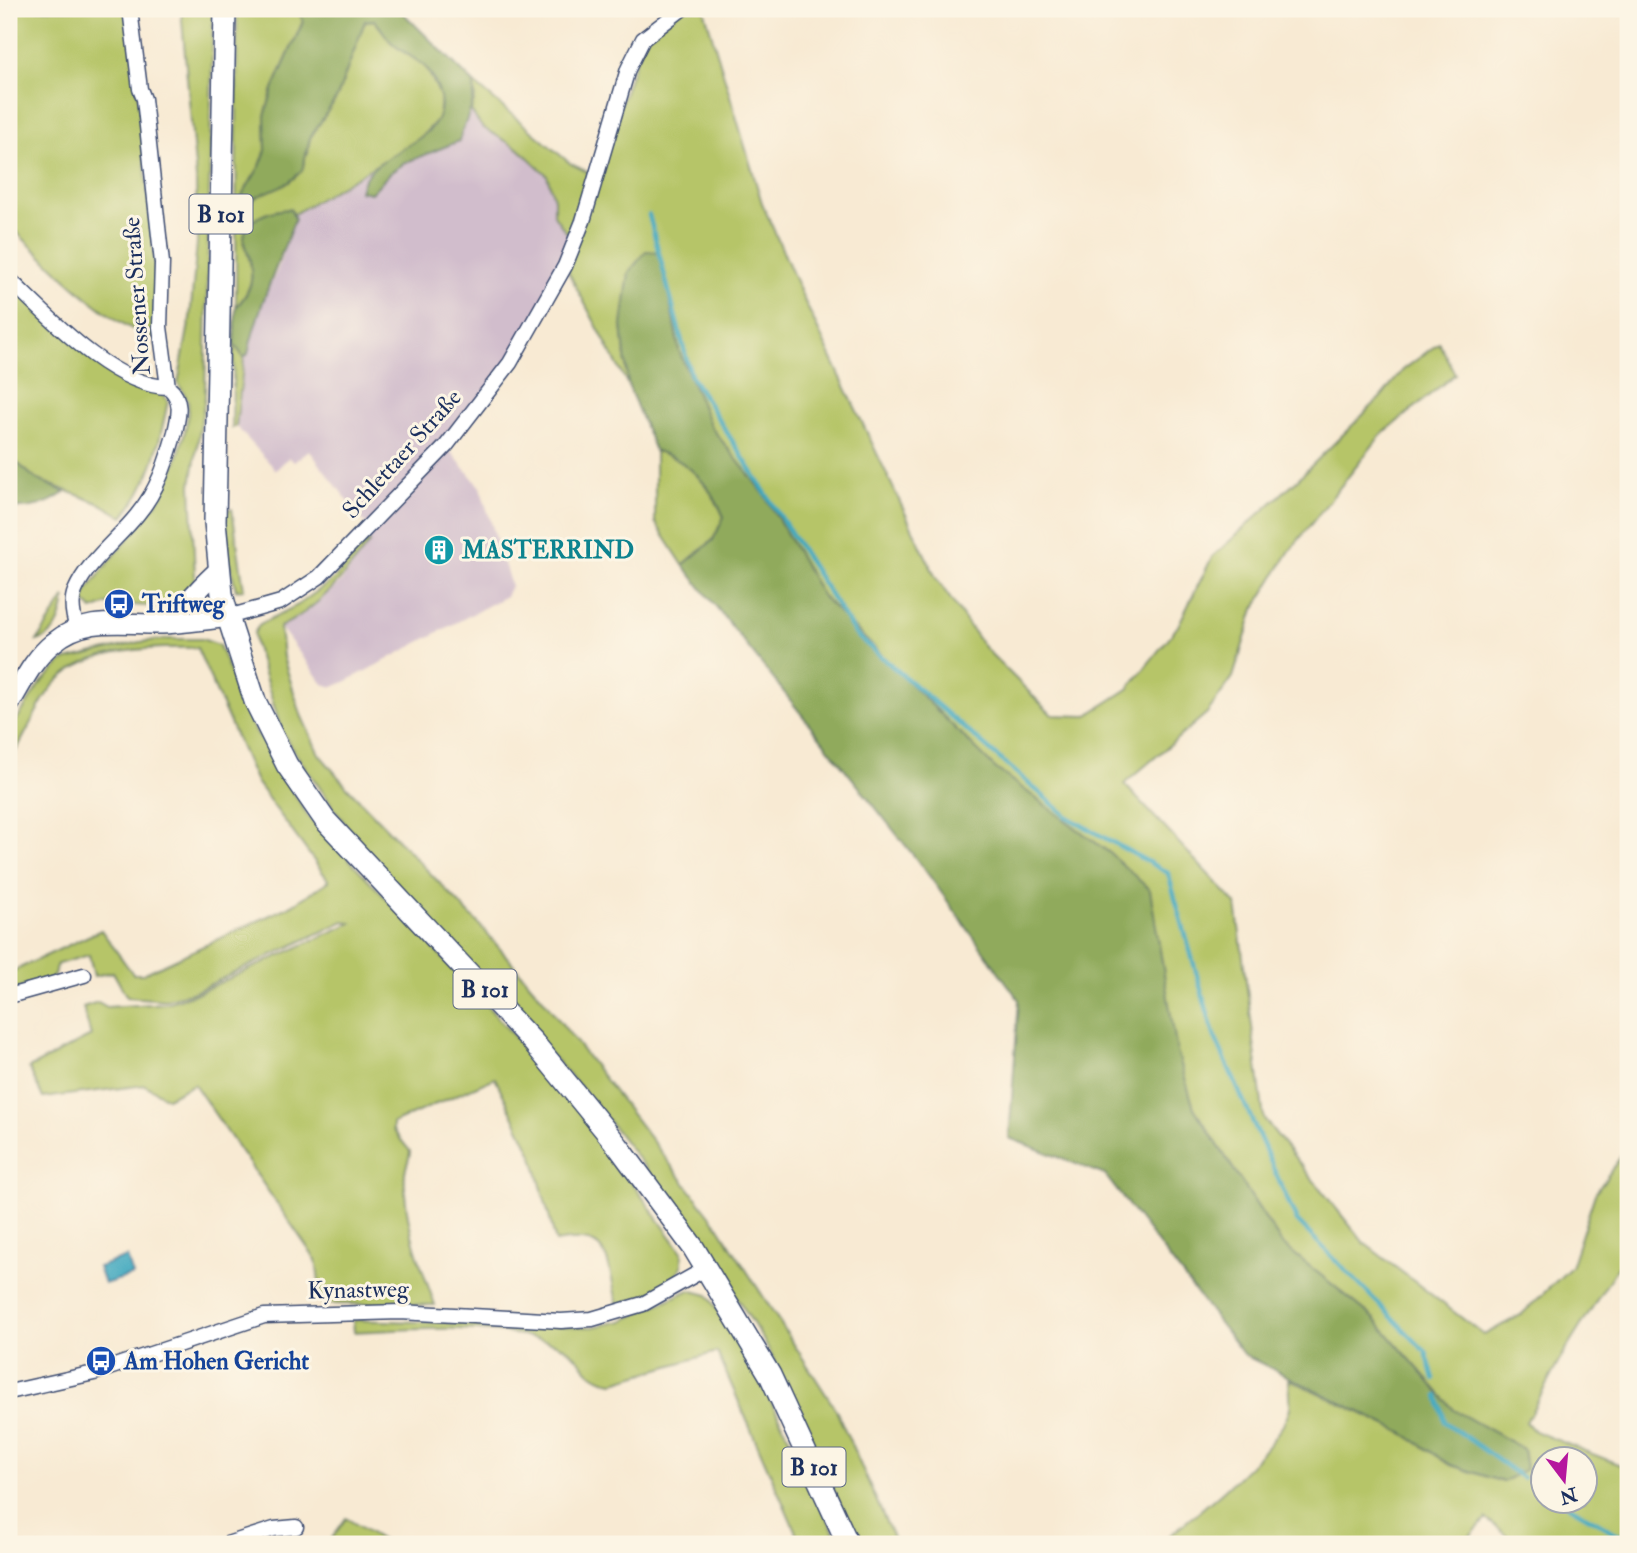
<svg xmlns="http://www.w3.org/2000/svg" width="1637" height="1553" font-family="'IM FELL Double Pica',serif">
  <rect width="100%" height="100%" fill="#fcf5e5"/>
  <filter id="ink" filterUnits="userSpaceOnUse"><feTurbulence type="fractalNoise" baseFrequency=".0143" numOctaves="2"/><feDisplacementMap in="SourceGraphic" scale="14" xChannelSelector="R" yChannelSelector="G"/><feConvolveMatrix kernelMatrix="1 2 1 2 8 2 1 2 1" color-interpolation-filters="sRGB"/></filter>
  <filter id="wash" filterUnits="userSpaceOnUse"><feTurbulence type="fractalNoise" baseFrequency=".00686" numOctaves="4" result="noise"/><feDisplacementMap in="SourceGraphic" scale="28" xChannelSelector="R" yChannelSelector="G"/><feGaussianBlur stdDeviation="1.57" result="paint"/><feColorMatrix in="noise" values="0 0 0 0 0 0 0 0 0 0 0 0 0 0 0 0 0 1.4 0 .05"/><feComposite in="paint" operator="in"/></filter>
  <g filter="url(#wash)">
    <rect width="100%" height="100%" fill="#f8ead3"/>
    <!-- industrial -->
    <path fill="#d1bdcc" d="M488 98 571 164 596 177 583 221 510 363 446 446 480 487 511 586 506 596 345 682 333 687 323 684 280 627 304 614 340 583 370 543 367 526 309 450 294 462 289 457 276 470 236 426 244 358 248 354 257 313 277 271 295 219 294 214Z"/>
    <!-- green -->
    <path fill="#b6c567" stroke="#687a62" stroke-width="2" fill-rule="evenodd" d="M9 9H130L162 340C115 333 45 259 9 225Z
      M181 9H213L205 397 191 485 195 577 191 587 169 608 110 603 92 610 85 602V594C107 561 135 533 159 500 171 483 191 422 188 402 186 395 181 389 178 383L190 318 197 243 196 179Z
      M237 9H298L303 21 273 89 265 116 266 150 260 166 243 194 253 201 260 193 273 187 308 154 310 138 337 97 365 21 374 20 391 41 426 67 441 97 439 118 418 140 294 214 290 209 243 242C255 269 256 286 236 307Z
      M681 9H704L762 203 805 302 936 578 984 647 1052 715 1086 716 1128 689 1178 626 1212 557 1297 480 1381 397 1403 370 1439 343 1455 374 1381 435 1289 552 1254 609 1233 677 1207 713 1124 784 1236 904 1264 1119 1364 1243 1484 1335 1521 1315 1571 1267 1595 1194 1628 1146V1250L1562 1356 1526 1422 1534 1431 1628 1468V1544H1519L1486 1519 1463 1544H1159C1196 1514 1272 1456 1289 1412 1292 1403 1289 1389 1289 1379L1403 1433 1451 1465 1503 1482 1526 1469 1523 1449 1454 1410 1374 1318 1282 1244 1194 1108 1111 854 995 768 823 597 764 494 711 427 679 351 664 269 622 325 628 385 565 266 577 237 565 231 554 215V199L547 175 519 149 482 127 471 111 475 97 474 83 571 164 596 176 643 39ZM1542 1458H1584V1500H1542Z
      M9 279 120 372 168 387 162 394 168 401C159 445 152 482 123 517L101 504 36 479 9 456Z
      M234 344 244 358 236 426 232 428Z
      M655 451C689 459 711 487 724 517L713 540 683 565 655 522Z
      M225 509H232L244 589 236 590 229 559Z
      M364 541 370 542C345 576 319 608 280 627L283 657 301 715 319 754 347 787 478 923 542 998 718 1226 836 1410 896 1544H857L796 1403 764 1341 700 1238 593 1101 358 842 291 747 282 732 255 644 254 633 260 624 298 605 334 579Z
      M65 597C63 616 56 637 37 641Z
      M171 639H202L219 645 252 725 308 816 475 992 580 1111 682 1252V1266C670 1289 641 1298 618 1305 605 1259 613 1231 556 1242L533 1156 495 1078 393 1123V1130L410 1151C410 1159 406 1165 405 1172 402 1217 420 1264 435 1305L322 1304 316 1260 194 1084 167 1098 145 1085 43 1098 29 1068 91 1036 83 1007 98 1002 107 1007 138 1005 166 1003 195 994 351 923 344 921 194 992 165 1000 127 997 113 972 94 976 89 955 58 964 52 979 9 991V973L101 930 133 974H143L292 905 329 881 256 782 197 648C148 647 80 648 49 691 33 713 25 740 9 761V732L39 685 63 661 140 642Z
      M689 1290 708 1295 746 1355 776 1411 840 1544H801L717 1352 614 1382C581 1379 586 1353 553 1343 490 1323 419 1329 354 1332L353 1320 592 1327 622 1321Z
      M346 1518 388 1544H328Z"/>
    <!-- forest -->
    <path fill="#90aa5c" stroke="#566c5d" stroke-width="2" d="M298 9H399L474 83C476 105 465 120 459 141L405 163 390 173 371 193 360 191C367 147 458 145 438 90 435 83 431 72 425 67 415 57 400 52 390 41 384 34 381 27 374 20L365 21 337 97 310 138 302 171 288 183 245 202 242 195 260 166 266 150 265 116 273 89 303 22Z
      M290 209 295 219C278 264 258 307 248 354L244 358 234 344 236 307C251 292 255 278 249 256 247 251 244 246 244 241 243 217 272 210 290 209Z
      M646 251 657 252 664 269 679 351 711 427 764 494 823 597 995 768 1111 854 1150 890 1177 1051 1194 1108 1282 1244 1374 1318 1454 1410 1523 1449 1526 1469 1503 1482 1451 1465 1403 1433 1244 1355 1105 1175 1009 1138 1019 1000 925 870 683 565 713 540 724 517C711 487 689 459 655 451L628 385 622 325 629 272Z
      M9 456 36 479 65 492C47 506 31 509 9 508Z"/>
    <!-- water -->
    <path fill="#3fa8bf" stroke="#2d6c8e" stroke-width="2" d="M127 1257 133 1275 104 1284 98 1267Z"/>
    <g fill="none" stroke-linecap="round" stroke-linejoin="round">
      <!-- stream -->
      <path stroke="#3fa8bf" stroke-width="4.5" d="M649 215 691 376 856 635 1069 818 1168 873 1214 1035 1297 1221 1426 1352 1434 1379
        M1438 1396 1445 1422 1523 1478
        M1538 1488 1542 1491
        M1559 1500 1628 1540"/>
    </g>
  </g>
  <g filter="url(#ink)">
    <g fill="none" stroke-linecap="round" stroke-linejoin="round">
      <!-- street casing -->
      <g stroke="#3c4b70" stroke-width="17">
        <path id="street" d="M9 279C48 316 112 386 168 387
          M228 617 281 602 319 577 446 446 510 363 565 266 583 221 628 69 643 39 682 9
          M77 628C73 616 70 603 75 591 87 562 118 539 137 515 158 490 166 463 175 432 179 415 183 399 168 387L160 327 162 263 144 99 140 89 130 9
          M9 996 84 975
          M9 1392 94 1373 264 1316 400 1312 561 1321 592 1319 643 1304 707 1268
          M227 1544 274 1529 296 1527"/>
      </g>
      <!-- secondary casing -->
      <g stroke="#3c4b70" stroke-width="22">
        <path id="secondary" d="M164 623C185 607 199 587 219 570
          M9 705C22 684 33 659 53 643 86 615 123 625 162 624 184 623 206 620 228 617"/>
      </g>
      <!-- primary casing -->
      <g stroke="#3c4b70" stroke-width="24">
        <path id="primary" d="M225 9 215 522 222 594 228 617 255 701 287 765 325 820 534 1043 618 1146 693 1247 770 1375 848 1544"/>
      </g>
      <!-- street -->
      <use href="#street" stroke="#fff" stroke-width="14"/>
      <!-- secondary -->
      <use href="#secondary" stroke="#fff" stroke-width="19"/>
      <!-- primary -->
      <use href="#primary" stroke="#fff" stroke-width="21"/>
    </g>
  </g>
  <!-- icons -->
  <defs>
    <g id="building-disc" transform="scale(1.575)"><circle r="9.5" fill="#0f9aa8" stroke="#fcf5e5"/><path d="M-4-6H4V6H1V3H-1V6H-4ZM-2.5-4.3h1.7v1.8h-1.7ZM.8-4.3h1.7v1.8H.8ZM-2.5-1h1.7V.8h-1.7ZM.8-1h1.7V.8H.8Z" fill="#fff"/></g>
    <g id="bus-disc" transform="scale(1.575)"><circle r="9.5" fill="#1a4fb4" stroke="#fcf5e5"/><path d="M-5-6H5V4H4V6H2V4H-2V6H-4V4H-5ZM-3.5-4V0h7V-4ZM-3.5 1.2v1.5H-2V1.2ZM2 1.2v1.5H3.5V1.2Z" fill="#fff"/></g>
  </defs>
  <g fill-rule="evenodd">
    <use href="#building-disc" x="439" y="550"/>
    <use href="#bus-disc" x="119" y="604"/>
    <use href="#bus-disc" x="101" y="1361"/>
  </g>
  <g text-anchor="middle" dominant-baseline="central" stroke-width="6" stroke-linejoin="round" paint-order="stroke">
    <!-- shield labels -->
    <g fill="#fcf5e5" stroke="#5e6a86" stroke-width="2">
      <rect x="189.5" y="194.5" width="63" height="39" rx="5"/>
      <rect x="453.5" y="969.5" width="63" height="39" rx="5"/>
      <rect x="782.5" y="1447.5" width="63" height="39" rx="5"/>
    </g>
    <g font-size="23" font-weight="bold" fill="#1b2f5e">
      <text x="221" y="214">B 101</text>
      <text x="485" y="989">B 101</text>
      <text x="814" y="1467">B 101</text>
    </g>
    <!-- street labels -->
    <g font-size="24" fill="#1b2f5e" stroke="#fcf5e5">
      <text transform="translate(137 296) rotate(-94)">Nossener Straße</text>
      <text transform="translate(402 454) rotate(-48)">Schlettaer Straße</text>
      <text transform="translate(358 1290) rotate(-1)">Kynastweg</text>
    </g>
    <!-- culture labels -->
    <g font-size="24" font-weight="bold" fill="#0d838f" stroke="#fcf5e5" text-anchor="start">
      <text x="462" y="550">MASTERRIND</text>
    </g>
    <!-- transit labels -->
    <g font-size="24" font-weight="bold" fill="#164399" stroke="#fcf5e5" text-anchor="start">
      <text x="142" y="604">Triftweg</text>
      <text x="124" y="1361">Am Hohen Gericht</text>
    </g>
  </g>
  <!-- margin -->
  <rect width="1637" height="1553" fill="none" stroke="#fcf5e5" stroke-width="35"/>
  <!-- north arrow -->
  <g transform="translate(1564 1480) rotate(164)"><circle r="33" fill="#fcf5e5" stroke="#a2a6af" stroke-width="2"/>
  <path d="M0-5L12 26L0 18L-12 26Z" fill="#b5179e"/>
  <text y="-10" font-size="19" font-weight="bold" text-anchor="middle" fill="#1b2f5e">N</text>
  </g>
</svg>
